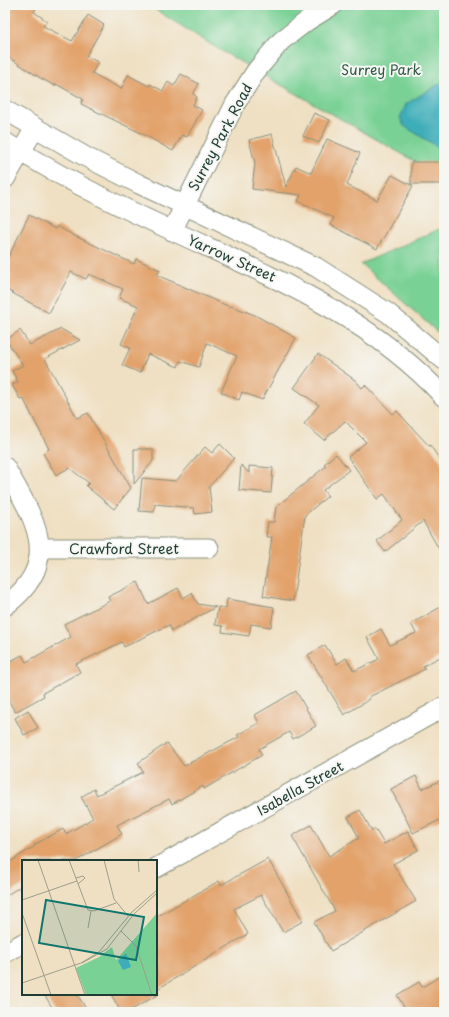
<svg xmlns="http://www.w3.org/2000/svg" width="449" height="1017" font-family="'Playpen Sans',sans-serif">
  <rect width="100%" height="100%" fill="#f6f6f2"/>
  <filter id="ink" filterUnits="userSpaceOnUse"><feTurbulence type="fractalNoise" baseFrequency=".025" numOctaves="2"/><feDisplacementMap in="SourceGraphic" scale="8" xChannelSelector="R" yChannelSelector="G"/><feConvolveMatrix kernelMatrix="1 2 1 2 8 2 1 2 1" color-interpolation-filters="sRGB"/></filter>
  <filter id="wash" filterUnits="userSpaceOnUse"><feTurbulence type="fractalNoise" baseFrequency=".012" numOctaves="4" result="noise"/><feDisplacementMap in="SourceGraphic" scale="16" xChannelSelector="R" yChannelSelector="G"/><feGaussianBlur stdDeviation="0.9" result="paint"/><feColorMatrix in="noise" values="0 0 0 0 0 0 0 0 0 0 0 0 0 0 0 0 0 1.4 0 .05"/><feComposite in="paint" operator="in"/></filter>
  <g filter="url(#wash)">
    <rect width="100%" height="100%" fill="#efe0c3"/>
    <!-- green -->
    <path fill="#7ad195" stroke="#4c8764" d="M148 5H444V178L220 50Z
      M444 227V338L361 264Z"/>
    <!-- water -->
    <path fill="#3eadb9" stroke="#2e7576" d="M444 81V151L404 126 400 118 406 104Z"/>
    <g id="blocks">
      <!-- building -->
      <path fill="#e2a26a" d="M5 5H38L34 12 47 21 43 26 72 41 88 15 104 25 86 56 98 62 92 73 121 89 128 75 149 86 150 84 163 91 168 82 174 86 181 74 199 84 193 94 197 97 193 105 202 110 187 137 182 135 173 151 143 134 81 104 83 99 56 84 55 86 42 79 5 55Z
        M314 113 330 120 319 143 303 136Z
        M272 134 286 187 296 166 311 173 327 139 360 153 347 185 377 200 392 175 413 186 377 249 331 225 334 218 298 201 301 195 252 189 255 163 249 140Z
        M411 162H442L441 184H411Z
        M29 215 55 229 57 226 73 235 134 264 136 259 160 270 157 275 230 307 231 306 255 315 296 338 262 400 242 392 239 400 221 392 237 356 207 343 199 367 180 361 178 367 148 354 140 373 122 365 130 348 121 344 138 306 119 298 123 289 89 274 86 279 71 272 49 313 5 289V264Z
        M61 329 80 340 45 359 77 418 88 413 131 488 114 509 86 486 89 483 69 468 56 475 43 453 49 449 23 398 20 399 12 385 18 382 12 371 23 365 6 340 20 330 30 345Z
        M318 354 355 380 362 388 365 385 393 414 397 411 429 446 430 445 444 466V558L423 521 385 552 377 541 402 520 384 494 377 499 348 457 366 442 345 421 324 440 304 424 319 405 294 388Z
        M220 444 234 458 209 487 212 512 195 514 194 508 155 504 154 512 139 511 142 478 176 481 205 447 212 453Z
        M134 449H153V461L134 484Z
        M336 454 349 470 323 490 328 496 305 515 293 601 263 596 272 537H266L268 522H274L276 507 326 466 324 464Z
        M241 465 249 473V466L273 468 271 493 239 490Z
        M138 582 148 604 178 588 183 598 192 593 198 604 216 607 172 631 169 625 124 647 122 642 76 664 80 672 43 693 44 696 15 712 5 694V664L22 655 26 662 71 637 64 624 110 601 108 597Z
        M227 599 274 607 271 627 251 624 249 636 222 632 223 626 215 625 218 607 226 608Z
        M444 605V655L423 666 425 669 369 697 370 699 344 715 308 655 325 645 337 664 346 658 354 671 379 659 367 637 381 629 390 645 416 633 411 624Z
        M296 691 316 726 293 739 289 732 259 749 262 755 204 789 203 786 172 804 169 799 117 825 122 834 76 861H23V885L5 896V865L35 846 34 845 63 829 66 834 93 818 81 797 94 789 97 795 143 772 138 763 167 743 184 766 239 737 237 735 259 723 255 715Z
        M28 710 38 728 24 735 15 718Z
        M416 776 422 789 444 779V818L413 833 391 789Z
        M360 810 372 831 375 829 384 844 408 831 418 850 393 864 416 901 331 951 314 922 335 911 292 836 311 825 329 856 359 838 348 817Z
        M268 859 303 921 283 932 261 895 234 909 248 934 156 990V917L219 881 221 885Z
        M444 974V1012H407L397 995 419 982 422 987Z
        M44 994H77L88 1012H55Z
        M111 994H159L128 1012H121Z"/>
    </g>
  </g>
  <g filter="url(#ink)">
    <use href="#blocks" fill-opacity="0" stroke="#878e7c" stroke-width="1"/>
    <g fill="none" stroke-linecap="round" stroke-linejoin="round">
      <!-- minor casing -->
      <g stroke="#878e7c" stroke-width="21">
        <path id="minor" d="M5 110 86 157 139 184 316 267 388 313 444 360
          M5 142C58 176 116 205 173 231 272 277 368 315 444 397
          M5 179 35 128
          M172 231 235 104 256 71 281 41 307 21 333 5
          M5 467C34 519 65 561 5 606
          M39 548H209
          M156 868 444 707
          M5 953 23 943"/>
      </g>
      <!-- minor -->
      <use href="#minor" stroke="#fff" stroke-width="19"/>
    </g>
  </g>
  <g text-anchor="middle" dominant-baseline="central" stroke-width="4" stroke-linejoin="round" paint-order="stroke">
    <!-- park labels -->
    <g font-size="14" fill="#315b47" stroke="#f6f6f2">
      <text x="381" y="69">Surrey Park</text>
    </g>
    <!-- street labels -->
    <g font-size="14" fill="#1f3d34" stroke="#f6f6f2">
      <text transform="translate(220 137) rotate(-62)">Surrey Park Road</text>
      <text transform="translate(232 258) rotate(24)">Yarrow Street</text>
      <text x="124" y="548">Crawford Street</text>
      <text transform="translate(300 788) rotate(-29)">Isabella Street</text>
    </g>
  </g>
  <!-- overview -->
  <g transform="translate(22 860)">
    <rect width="135" height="135" fill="#efe0c3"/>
    <path d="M135 53V135H64L54 108 77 97 90 87 94 100Z" fill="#7ad195"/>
    <path d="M104 93 109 107 101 110 96 101Z" fill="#3eadb9"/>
    <path fill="none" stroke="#9c9f8a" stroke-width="1" d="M16 0 63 135M47 0 66 50 72 51 94 43M82 0 92 39 106 56M116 0 117 12M54 18 61 16 63 18 56 24M0 40 55 21M0 53 29 135M66 68 69 51M99 71 114 86 130 135M60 103 85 89 112 54 135 33M0 123 59 103 77 92 110 52 135 30"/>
    <path fill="#0f766e" fill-opacity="0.15" stroke="#0f766e" stroke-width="2" d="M24 40 122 57 114 100 17 83Z"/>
    <rect width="135" height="135" fill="none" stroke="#1f3d34" stroke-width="2"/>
  </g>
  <!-- margin -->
  <rect width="449" height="1017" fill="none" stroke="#f6f6f2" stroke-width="20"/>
</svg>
